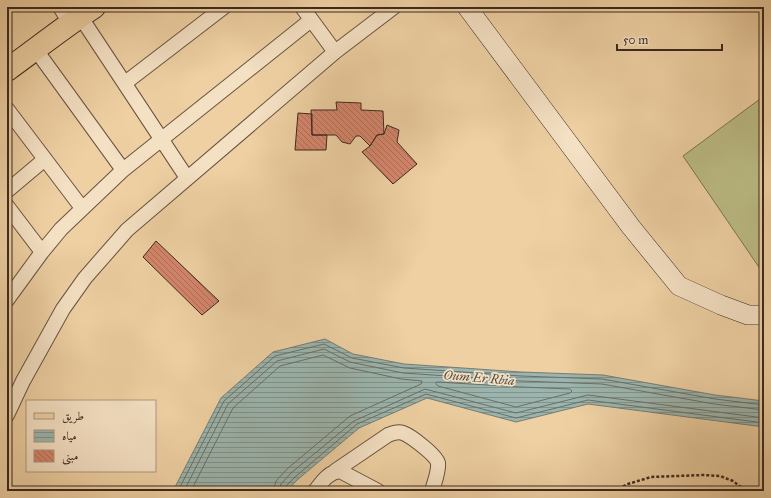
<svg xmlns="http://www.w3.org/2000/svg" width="771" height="498" font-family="'IM FELL Great Primer',Amiri,serif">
  <defs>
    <pattern id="water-rules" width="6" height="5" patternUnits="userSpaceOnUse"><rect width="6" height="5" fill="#9bb5ae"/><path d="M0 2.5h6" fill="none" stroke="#80938d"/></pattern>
    <pattern id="building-back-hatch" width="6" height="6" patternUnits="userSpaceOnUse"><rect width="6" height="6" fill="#d4856b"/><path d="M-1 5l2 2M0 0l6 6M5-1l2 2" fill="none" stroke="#ad6d58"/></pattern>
  </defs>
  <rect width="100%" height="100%" fill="#eed0a3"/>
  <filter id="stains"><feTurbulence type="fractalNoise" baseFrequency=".005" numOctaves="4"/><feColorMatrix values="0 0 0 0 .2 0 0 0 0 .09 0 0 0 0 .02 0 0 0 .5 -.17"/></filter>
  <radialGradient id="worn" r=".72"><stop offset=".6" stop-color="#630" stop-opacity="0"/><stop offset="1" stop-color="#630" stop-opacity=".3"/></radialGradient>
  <!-- pitch -->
  <path fill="#bbbb84" stroke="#7b7252" d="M764 96V272L763 273 683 156Z"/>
  <!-- water -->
  <path fill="url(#water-rules)" stroke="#757d75" d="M325 339 353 354 404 364 521 372 603 375 715 395 764 401V427L588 404 516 422 427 398 359 428 297 480 287 491H173L221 398 273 352Z"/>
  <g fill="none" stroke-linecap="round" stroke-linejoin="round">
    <!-- shore -->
    <path stroke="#6b6f67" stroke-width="1" d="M437 382 521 387 570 389 572 391 570 393 516 407 438 386 436 384Z
      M178 491 224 401 275 356 324 344 352 358 404 368 521 376 602 379 715 399 764 405
      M184 491 228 404 277 361 324 349 350 362 403 373 521 381 602 384 714 404 764 410
      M191 491 233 408 280 366 323 355 350 368 401 379 422 381 421 384 350 416 287 469 276 481 273 491
      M279 491 281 484 291 473 354 421 425 389 516 413 588 395 764 418
      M284 491 285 487 295 477 357 424 426 394 516 418 588 400 764 423"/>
  </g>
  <!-- building -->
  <path fill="url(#building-back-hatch)" stroke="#3b2920" d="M336 102 361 103V110L383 111 384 134 377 135 370 146 360 136H356L350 144 342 142 336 135H312L311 110H337Z
    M298 113 312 114V135H327L326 150H295Z
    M387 125 399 130 397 142 417 164 393 184 362 152 370 146 377 135 384 134Z
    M156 241 219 301 202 315 143 257Z"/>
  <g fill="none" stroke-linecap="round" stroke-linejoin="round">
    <!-- street casing -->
    <g stroke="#685341" stroke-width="16">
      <path id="street" d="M60 7 70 23
        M302 7 335 52
        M80 16 187 178
        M36 50 123 170
        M125 83 224 7
        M7 109 82 208
        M7 191 45 159
        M7 206 42 252
        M7 300 42 252 61 229 123 170 311 20
        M7 415 23 381 63 309 85 278 127 230 335 52 394 7
        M335 471 388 435C393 433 398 431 403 433 411 436 436 455 438 463 439 472 434 483 432 491
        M315 491C322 482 328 472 340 471L378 491"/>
    </g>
    <!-- secondary casing -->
    <g stroke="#3b2920" stroke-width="20">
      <path id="secondary" d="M467 7 631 227 679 286 721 305 748 315H764"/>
    </g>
    <!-- primary casing -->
    <g stroke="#3b2920" stroke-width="24">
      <path id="primary" d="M7 70C36 49 64 27 94 7"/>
    </g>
    <!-- path -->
    <path stroke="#3b2920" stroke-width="2.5" stroke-dasharray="3 2" stroke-linecap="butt" d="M614 491 628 484 651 477 703 475 720 476 733 481 746 491"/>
    <!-- street -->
    <use href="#street" stroke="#f4e0c3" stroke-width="14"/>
    <!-- secondary -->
    <use href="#secondary" stroke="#f4e0c3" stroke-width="19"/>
    <!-- primary -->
    <use href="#primary" stroke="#eed0a3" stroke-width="22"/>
  </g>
  <g text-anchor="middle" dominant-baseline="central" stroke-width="3.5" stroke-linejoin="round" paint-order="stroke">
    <!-- water labels -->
    <g font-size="13" font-style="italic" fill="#534c44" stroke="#f4e0c3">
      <text transform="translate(479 378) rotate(5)">Oum Er Rbia</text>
    </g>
  </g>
  <!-- margin -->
  <rect width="771" height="498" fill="none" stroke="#eed0a3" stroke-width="24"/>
  <rect x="8" y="8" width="755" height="482" fill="none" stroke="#3b2920" stroke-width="2"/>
  <rect x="12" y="12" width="747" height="474" fill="none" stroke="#3b2920"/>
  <!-- legend -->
  <rect x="26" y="400" width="130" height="72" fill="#f4e0c3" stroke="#aa9782"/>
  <rect x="34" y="413" width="20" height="6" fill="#eed0a3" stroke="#aa9782"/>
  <text x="62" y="420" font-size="12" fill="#3b2920">طريق</text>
  <rect x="34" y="430" width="20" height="12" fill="url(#water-rules)" stroke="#aa9782"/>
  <text x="62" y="440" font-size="12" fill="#3b2920">مياه</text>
  <rect x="34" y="450" width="20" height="12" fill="url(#building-back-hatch)" stroke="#aa9782"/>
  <text x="62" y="460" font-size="12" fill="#3b2920">مبنى</text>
  <!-- scale -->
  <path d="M617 44v6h105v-6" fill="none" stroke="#3b2920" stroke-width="2"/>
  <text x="623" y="44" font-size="12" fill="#3b2920" stroke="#f4e0c3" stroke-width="3" paint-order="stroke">50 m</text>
  <rect width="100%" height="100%" filter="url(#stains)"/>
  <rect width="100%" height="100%" fill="url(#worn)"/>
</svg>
